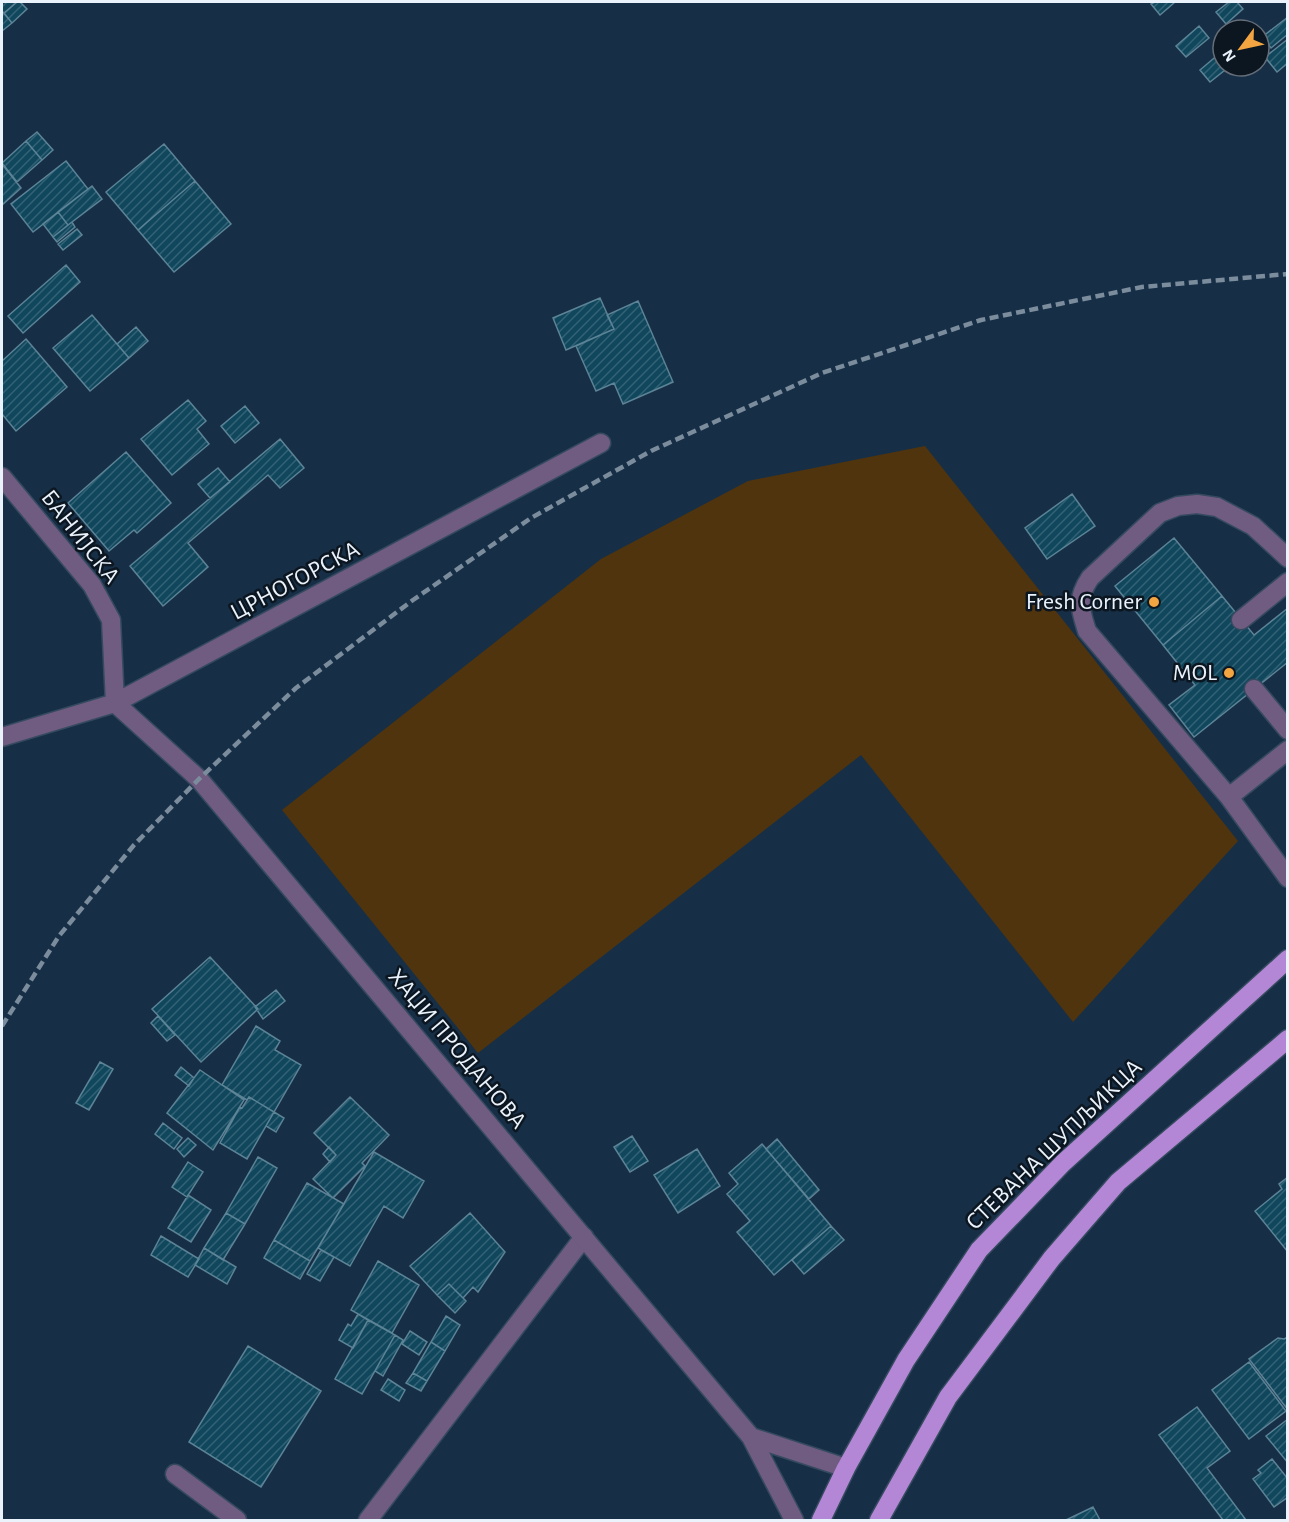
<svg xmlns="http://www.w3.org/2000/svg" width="1289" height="1522" font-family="'Alegreya Sans',sans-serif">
  <defs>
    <pattern id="building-hatch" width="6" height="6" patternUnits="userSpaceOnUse" patternTransform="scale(1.5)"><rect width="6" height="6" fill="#10475d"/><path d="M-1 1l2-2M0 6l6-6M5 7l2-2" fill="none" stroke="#336275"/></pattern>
  </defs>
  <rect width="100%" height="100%" fill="#172f46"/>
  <!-- green -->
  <path fill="#50340e" d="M925 446 1238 841 1073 1022 861 755 478 1053 282 810 601 559 748 481Z"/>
  <!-- building -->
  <path fill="url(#building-hatch)" stroke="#5c8396" stroke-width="1.5" d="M2 2H17L4 13 2 11Z
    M17 2H20L27 9 12 23 4 13Z
    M1155 2H1175L1160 15 1151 4Z
    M1229 2H1237L1243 9 1226 24 1216 12Z
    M2 11 12 23 2 31Z
    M1288 17V34L1271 48 1262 37Z
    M1199 26 1209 38 1186 57 1176 46Z
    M1288 39V63L1277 72 1265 57Z
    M1223 47V66H1230L1210 82 1200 70 1220 53 1218 51Z
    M37 132 53 150 42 160 26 141Z
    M26 141 42 160 17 182 2 163Z
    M164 144 195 181 138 230 106 192Z
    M66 161 88 189 33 232 11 204Z
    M2 164 21 188 2 205Z
    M195 181 231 224 174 272 138 230Z
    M92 186 102 199 68 225 58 212Z
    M58 212 68 225 53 237 43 224Z
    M72 222 75 227 57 242 53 237Z
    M77 229 82 235 63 250 58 244Z
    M66 265 80 282 23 333 8 316Z
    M600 298 614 329 566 350 553 318Z
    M638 301 673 382 623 404 614 383 596 391 576 346 614 329 607 315Z
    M92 315 129 358 90 391 53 348Z
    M136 327 148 341 129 358 117 344Z
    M26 339 67 387 16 431 2 414V361Z
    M188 400 206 421 197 429 209 444 172 475 141 439Z
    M245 406 259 423 235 443 221 426Z
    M280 439 304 468 280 488 268 475 188 543 208 567 163 606 130 566Z
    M126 452 171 503 137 533 134 530 109 551 68 503Z
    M218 468 230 482 210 498 198 484Z
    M1072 494 1095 526 1047 559 1025 528Z
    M1174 538 1222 596 1163 645 1115 586Z
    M1222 596 1254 635 1288 608V662L1194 737 1169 705 1195 685 1163 645Z
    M210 957 258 1009 201 1062 152 1009Z
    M276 990 285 1001 263 1019 255 1007Z
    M158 1016 175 1035 167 1041 151 1023Z
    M256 1026 280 1041 275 1050 301 1065 274 1112 249 1097 247 1100 222 1085Z
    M100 1062 113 1069 89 1110 76 1103Z
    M181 1067 194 1078 189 1086 175 1075Z
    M200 1070 244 1100 213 1150 167 1113Z
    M249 1097 274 1112 247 1159 220 1143 240 1107 242 1108Z
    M350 1097 389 1135 362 1163 365 1166 333 1198 313 1179 336 1155 314 1133Z
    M274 1112 284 1118 276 1132 266 1126Z
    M163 1123 182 1138 174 1149 155 1134Z
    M632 1136 648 1161 630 1172 614 1147Z
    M188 1138 196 1145 184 1157 177 1149Z
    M777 1139 819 1190 809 1199 766 1149Z
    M762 1144 831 1226 774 1275 737 1232 750 1221 727 1194 738 1184 729 1173Z
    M329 1147 336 1155 330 1162 323 1154Z
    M697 1149 720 1186 678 1213 654 1175Z
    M374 1152 424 1181 403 1218 384 1206 350 1266 318 1248Z
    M258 1157 277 1168 245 1224 226 1213Z
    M188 1162 203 1172 187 1197 172 1187Z
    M1288 1177V1252L1255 1211 1282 1189 1279 1184Z
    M307 1183 344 1204 310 1261 274 1240Z
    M188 1195 211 1210 191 1242 168 1228Z
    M226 1213 245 1224 223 1260 204 1248Z
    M470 1213 505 1252 478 1292 473 1287 463 1298 449 1284 437 1295 410 1266Z
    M831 1226 844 1240 804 1274 792 1260Z
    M161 1236 199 1259 188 1277 151 1255Z
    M274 1240 310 1261 300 1279 264 1258Z
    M204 1248 236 1267 227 1284 195 1265Z
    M321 1250 334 1257 320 1281 307 1274Z
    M378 1261 419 1285 392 1333 351 1310Z
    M449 1284 466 1301 455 1313 437 1295Z
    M358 1314 368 1320 353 1348 339 1340 348 1324 351 1326Z
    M446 1316 460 1325 445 1351 431 1342Z
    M368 1320 395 1335 362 1394 335 1379Z
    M410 1331 427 1342 419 1355 402 1344Z
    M395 1335 403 1340 383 1376 375 1371Z
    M1288 1337V1410L1249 1359 1278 1338 1284 1339Z
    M431 1342 445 1351 427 1381 413 1373Z
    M248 1346 321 1391 261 1487 189 1442Z
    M1249 1362 1286 1411 1249 1439 1212 1390Z
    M413 1373 427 1381 421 1391 406 1383Z
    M388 1379 405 1390 399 1401 381 1390Z
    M1197 1407 1230 1451 1207 1468 1246 1520H1223L1159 1435Z
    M1288 1419V1463L1266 1436Z
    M1272 1459 1288 1479V1497L1274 1507 1253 1479 1261 1473 1258 1470Z
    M1093 1507 1100 1520H1066Z"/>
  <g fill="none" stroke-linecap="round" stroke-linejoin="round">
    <!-- lane casing -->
    <g stroke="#354a5f" stroke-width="21">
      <path id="lane" d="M1288 558 1253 526 1217 507 1197 504 1178 506 1160 513 1090 578C1076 599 1080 609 1087 631L1229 797 1288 878
        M1241 620 1288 582
        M1254 689 1288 730
        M1229 797 1288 750
        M175 1474 237 1520
        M368 1520 584 1237"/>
    </g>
    <!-- street casing -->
    <g stroke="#354a5f" stroke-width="21">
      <path id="street" d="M2 477 92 585 111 620 115 703
        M115 703 199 779 751 1437 794 1520
        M2 737 115 703 601 443
        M751 1437 846 1468"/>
    </g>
    <!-- primary casing -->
    <g stroke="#354a5f" stroke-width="21">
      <path id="primary" d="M821 1520 846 1468 906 1360 979 1250 1063 1163 1288 959
        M879 1520 948 1397 1052 1258 1118 1182 1288 1039"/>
    </g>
    <!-- lane -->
    <use href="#lane" stroke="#705b81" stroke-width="18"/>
    <!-- street -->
    <use href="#street" stroke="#705b81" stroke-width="18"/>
    <!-- primary -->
    <use href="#primary" stroke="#b387d5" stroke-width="18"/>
    <!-- rail -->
    <path stroke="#7b8c9c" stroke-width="4.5" stroke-dasharray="9 4.5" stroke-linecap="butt" d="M2 1026 59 936 134 845 199 779 296 688 413 600 531 518 651 451 822 373 981 320 1142 287 1288 274"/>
  </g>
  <!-- markers -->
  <g fill="#f2a540" stroke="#0c1621" stroke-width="2">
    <circle cx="1154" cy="602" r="6"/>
    <circle cx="1229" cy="673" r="6"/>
  </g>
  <g text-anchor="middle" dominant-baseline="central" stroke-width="5" stroke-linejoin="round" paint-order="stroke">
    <!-- street labels -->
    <g font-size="24" fill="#eaf3fc" stroke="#0c1621">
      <text transform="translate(80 537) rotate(52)">БАНИЈСКА</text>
      <text transform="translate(295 581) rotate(-28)">ЦРНОГОРСКА</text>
      <text transform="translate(457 1049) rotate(50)">ХАЏИ ПРОДАНОВА</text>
      <text transform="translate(1054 1145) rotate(-44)">СТЕВАНА ШУПЉИКЦА</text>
    </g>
    <!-- poi labels -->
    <g font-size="24" fill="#eaf3fc" stroke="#0c1621" text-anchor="end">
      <text x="1142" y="602">Fresh Corner</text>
      <text x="1217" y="673">MOL</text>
    </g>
  </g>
  <!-- border -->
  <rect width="1289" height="1522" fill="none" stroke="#eaf3fc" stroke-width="6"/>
  <!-- north arrow -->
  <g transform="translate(1241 48) rotate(237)"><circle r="28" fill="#0c1621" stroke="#656e79" stroke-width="1.5"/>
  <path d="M0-4.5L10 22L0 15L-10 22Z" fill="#f2a540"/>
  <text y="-9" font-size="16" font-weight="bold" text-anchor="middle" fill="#eaf3fc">N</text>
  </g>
</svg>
